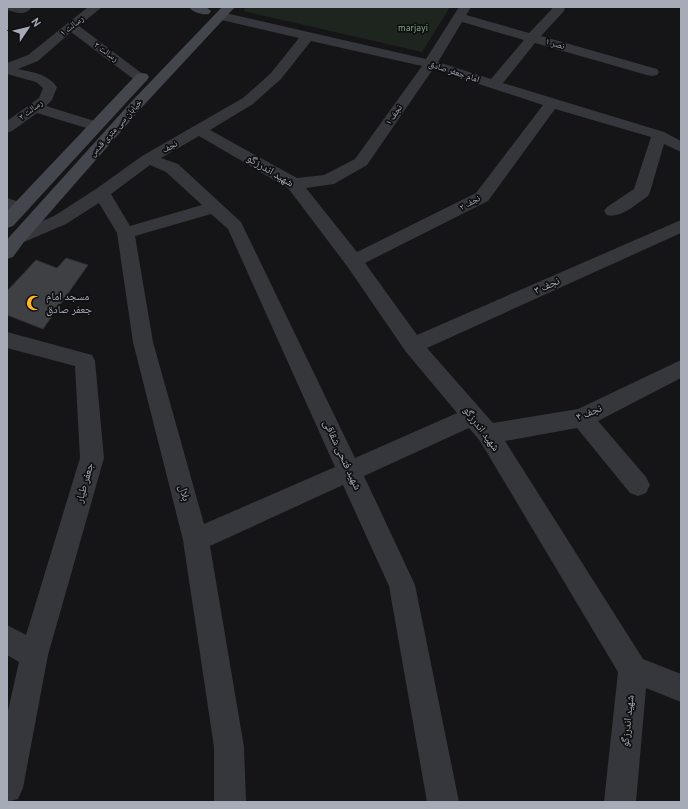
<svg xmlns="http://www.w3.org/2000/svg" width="688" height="809" font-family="Overpass,'Noto Naskh Arabic',sans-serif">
  <rect width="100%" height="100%" fill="#151517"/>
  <!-- green -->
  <path fill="#1d251e" d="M246 7H450L422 52 243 11Z"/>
  <!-- building -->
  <path fill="#3f4044" stroke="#2f2f33" d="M66 258 88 265 43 329 7 315V291L36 260 57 268Z"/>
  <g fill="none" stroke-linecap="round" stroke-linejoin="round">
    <!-- street -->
    <path fill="#36373c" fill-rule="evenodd" d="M7 7H32C25 16 17 13 7 10Z
      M88 7H102L79 26 148 78 146 81 141 82 136 81 71 32 38 61 18 69C32 72 48 74 57 87L52 100 46 106 101 123 104 126 101 129 96 131 37 113 12 131 7 133V121L39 98 43 88 36 82 7 74V63L28 55Z
      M459 7H471L466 15 529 33 552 9 551 7H565L564 11 541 36 657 69 659 72 657 75 652 76 647 75 535 43 503 83 664 132 681 141V152L664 144 650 192 648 196C636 204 621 219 607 215L604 211 607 207 634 189 651 137 555 109 488 201 365 263 417 335 681 220V233L427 348 493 423 578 409 681 360V378L598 421 646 477 650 485 646 493 638 496 630 493 577 428 505 441 643 659 681 674V702L646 688 636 802H604L618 672 480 441 469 428 364 476 415 585 459 802H427L389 586 343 485 210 546 244 747 246 802H214V747L183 540 133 342 117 233 99 203 66 224 24 242 18 244 12 242 9 238 12 234 54 216 96 189 142 156 243 98 271 73 299 38 217 19 215 16 217 13 221 12 426 59ZM462 22 524 40 491 79 438 62ZM311 41 422 66 355 159 324 175 297 178 210 130 253 104 281 79ZM433 69 543 105 476 193 357 252 306 188 334 184 367 165ZM199 136 288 188 347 266 406 352 457 413 355 458 241 222 178 164 161 158ZM150 165 166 172 202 205 130 226 111 194ZM211 214 228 229 335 467 204 524 153 342 135 236Z
      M7 198 26 204 29 208 26 212 20 214 7 210Z
      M7 332 92 355 95 361 104 458 48 655 23 788 18 799 7 802V715L19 662 7 655V625L26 635 80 458 75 366 7 348Z"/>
    <!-- secondary -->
    <path fill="#43464c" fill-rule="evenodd" d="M189 7H206L211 11 209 14C203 15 193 13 189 7Z
      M222 7H235L143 106 24 242 13 257 7 259V240L12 234 133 100Z
      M142 73 147 74 149 77 147 80 13 226 7 228V211L137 74Z"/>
  </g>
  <!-- icons -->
  <defs>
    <g id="mosque-bare" transform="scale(1.2)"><path d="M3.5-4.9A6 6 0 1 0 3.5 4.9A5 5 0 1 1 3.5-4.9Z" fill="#ffb525" stroke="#101012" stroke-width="2.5" paint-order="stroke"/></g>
  </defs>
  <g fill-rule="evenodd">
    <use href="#mosque-bare" x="34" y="303"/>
  </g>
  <g text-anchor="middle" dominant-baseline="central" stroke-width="3.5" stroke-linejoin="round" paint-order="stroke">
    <!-- far-street labels -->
    <g font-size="9" fill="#a6abb8" stroke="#101012">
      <text transform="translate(72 26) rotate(-38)">رسالت ۱</text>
      <text transform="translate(555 44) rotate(16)">نصر ۱</text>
      <text transform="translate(106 52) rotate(36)">رسالت ۲</text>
      <text transform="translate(454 72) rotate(18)">امام جعفر صادق</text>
      <text transform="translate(31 110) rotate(-37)">رسالت ۳</text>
      <text transform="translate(394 115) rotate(-55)">نجف ۱</text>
      <text transform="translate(116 128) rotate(-48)">خیابان سی متری قدس</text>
      <text transform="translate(170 147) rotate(-29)">نجف</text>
      <text transform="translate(470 203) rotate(-29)">نجف ۲</text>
    </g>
    <!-- far-park labels -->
    <g font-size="9" fill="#7ba57e" stroke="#101012">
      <text x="413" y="28">marjayi</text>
    </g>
    <!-- street labels -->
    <g font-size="11" fill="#a6abb8" stroke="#101012">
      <text transform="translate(270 171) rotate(31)">شهید اندرزگو</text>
      <text transform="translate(547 286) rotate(-24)">نجف ۳</text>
      <text transform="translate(589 413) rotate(-22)">نجف ۴</text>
      <text transform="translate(481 429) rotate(53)">شهید اندرزگو</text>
      <text transform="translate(342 455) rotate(65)">شهید فتحی شقاقی</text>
      <text transform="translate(85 483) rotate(-74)">جعفر طیار</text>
      <text transform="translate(184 493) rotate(75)">بلال</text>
      <text transform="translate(628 721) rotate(-84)">شهید اندرزگو</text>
    </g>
    <!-- poi labels -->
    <g font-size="11" fill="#a6abb8" stroke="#101012" text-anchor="start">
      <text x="46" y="297">مسجد امام<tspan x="46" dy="13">جعفر صادق</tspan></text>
    </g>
  </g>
  <!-- border -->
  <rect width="688" height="809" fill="none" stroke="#a6abb8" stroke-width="16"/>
  <!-- north arrow -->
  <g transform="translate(28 28) rotate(55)" stroke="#101012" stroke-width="3" paint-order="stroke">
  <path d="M0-3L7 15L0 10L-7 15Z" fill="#a6abb8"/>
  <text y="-6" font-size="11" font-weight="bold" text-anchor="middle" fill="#a6abb8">N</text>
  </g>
</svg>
